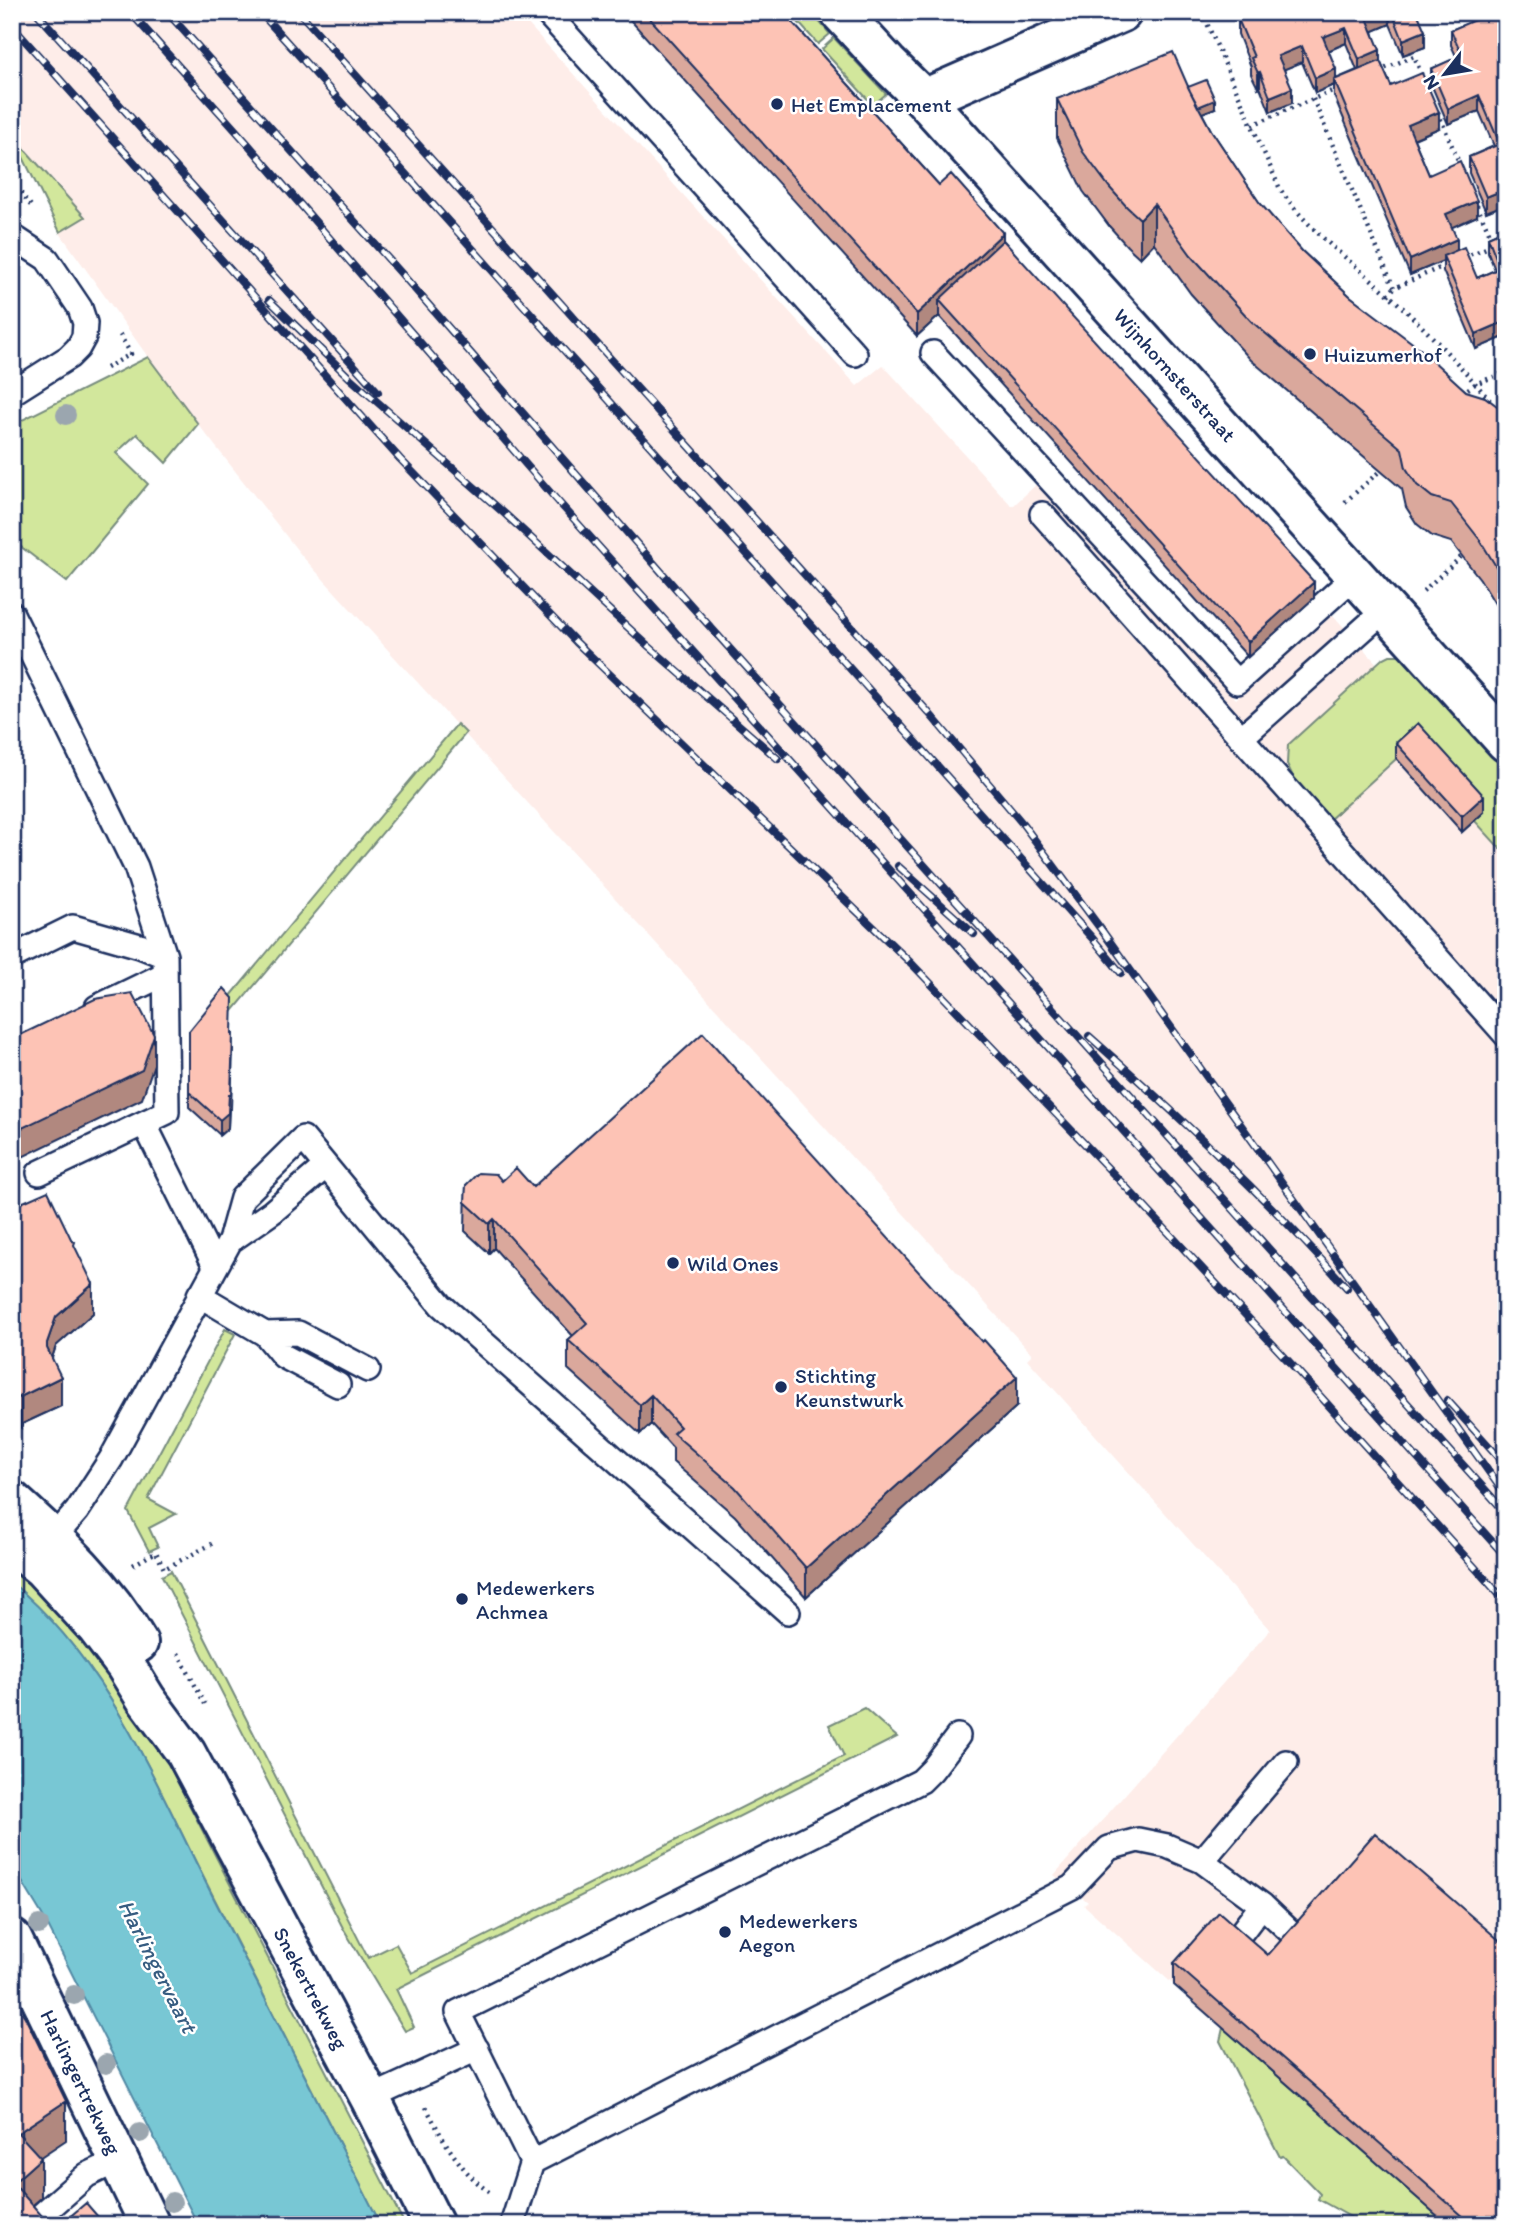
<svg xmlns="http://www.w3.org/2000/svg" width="1518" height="2237" font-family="Itim,sans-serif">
  <rect width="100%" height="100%" fill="#fff"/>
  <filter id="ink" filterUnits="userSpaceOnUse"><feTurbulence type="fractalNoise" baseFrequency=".0143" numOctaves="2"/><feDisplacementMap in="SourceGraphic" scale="14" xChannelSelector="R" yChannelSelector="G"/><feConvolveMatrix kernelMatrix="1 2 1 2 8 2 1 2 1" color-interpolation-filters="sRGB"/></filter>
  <g filter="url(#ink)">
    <!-- built -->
    <path fill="#feede9" d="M12 12H517L857 386 883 365 1011 505H1014L1039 482 1236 699 1331 613 1506 806V2225L1174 1985 1084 1905 1088 1902 1054 1875 1270 1630 1027 1359 1032 1354 1019 1340 302 556 198 424 148 357 60 233 12 136Z"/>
    <!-- green -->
    <path fill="#d2e79c" stroke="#768b7d" stroke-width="2" d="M789 12H811L830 34 818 44Z
      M834 38 886 94 873 105 822 49Z
      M12 135 85 217 60 232Z
      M148 357 198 424 166 463 137 434 116 453 148 484 67 582 16 543 12 546V425Z
      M1390 655H1399L1407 662 1506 771V855L1474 820 1418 739 1329 820 1296 783 1287 764 1288 745 1382 659Z
      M457 724 466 733 233 1011 225 1003Z
      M225 1329 235 1334 148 1499 176 1514 149 1528 158 1547 149 1551 128 1511Z
      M12 1557 137 1703 405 2225H381C323 2111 265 1997 207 1884 153 1778 106 1660 12 1583Z
      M171 1571 368 1958 396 1944 412 1973 844 1756 829 1725 864 1708 897 1737 396 1989 414 2027 405 2031 343 1928 162 1576Z
      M1223 2028 1448 2225H1365L1318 2199 1320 2194 1283 2156 1280 2157 1220 2041Z"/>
    <!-- water -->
    <path fill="#78c7d4" stroke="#538aa5" stroke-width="2" d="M12 1583C107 1661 155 1782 209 1889 266 2001 324 2113 381 2225H198L44 1918 12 1865Z"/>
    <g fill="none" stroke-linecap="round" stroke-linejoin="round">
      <!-- lane casing -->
      <g stroke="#1b2f5e" stroke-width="28">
        <path id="lane" d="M546 12 855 354
          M12 236 47 259 80 308 85 323 84 337 78 348 69 357 12 393
          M933 353 1237 682 1356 575
          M1042 514 1506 1035
          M12 614 136 867 165 956 167 1112 39 1173
          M1241 738 1386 609
          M12 957 73 927 140 946 165 956
          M97 1007 165 974
          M144 1123 215 1266
          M230 1241 272 1212 326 1166
          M199 1295 265 1334 283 1356 338 1385
          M265 1334 298 1333 368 1370
          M45 1548 77 1511 111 1459 230 1241 242 1198 303 1138 441 1305 788 1612
          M1202 1861 1262 1905 1300 1941
          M1231 1946 1262 1905
          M370 2098 477 2049
          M532 2162 1072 1887 1109 1848 1138 1840 1167 1846 1202 1861 1286 1762
          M30 2225 87 2175 119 2160
          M512 2225 532 2162 458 2012 921 1781 932 1770 958 1736"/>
      </g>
      <!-- street casing -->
      <g stroke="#1b2f5e" stroke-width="44">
        <path id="street" d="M840 12 887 63 924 99 1506 742
          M924 99 1122 12
          M12 1939 150 2225"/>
      </g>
      <!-- secondary casing -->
      <g stroke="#1b2f5e" stroke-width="44">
        <path id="secondary" d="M12 1501C59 1543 106 1587 138 1643
          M12 1544 42 1568 97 1628 125 1665 146 1699 186 1753 370 2098 434 2225"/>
      </g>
      <!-- path -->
      <path stroke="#1b2f5e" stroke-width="4.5" stroke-dasharray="2 5" stroke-linecap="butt" d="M1202 12 1280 189C1310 233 1349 259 1388 294 1425 328 1461 366 1493 404
        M1379 71 1414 56 1423 78
        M1313 99 1394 288
        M1438 112 1460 165
        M1252 125 1339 88
        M12 182 32 207
        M1474 199 1492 239
        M1464 257 1491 246
        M1388 295 1394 288 1446 265
        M106 368 131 354 120 335
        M1462 393 1475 384 1506 372
        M1345 502 1381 470
        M1423 591 1462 556
        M12 1453 21 1461
        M133 1565 156 1552 164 1569 212 1544
        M178 1653 205 1704
        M426 2107C443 2140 459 2170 489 2192"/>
      <!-- lane -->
      <use href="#lane" stroke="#fff" stroke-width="23"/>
      <!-- street -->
      <use href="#street" stroke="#fff" stroke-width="38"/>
      <!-- secondary -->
      <use href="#secondary" stroke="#fff" stroke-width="38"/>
      <!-- rail casing -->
      <g stroke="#1b2f5e" stroke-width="8">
        <path id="rail" d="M36 12 378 392
          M130 12 247 143 555 498 1506 1557
          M167 12 400 272 678 591 1506 1513
          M260 12 1093 939 1121 973
          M299 12 929 713 1022 823 1103 932 1506 1496
          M12 26 400 459 576 642 913 965 1125 1186 1294 1367 1506 1602
          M269 300 350 378 505 514 645 643 778 759
          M898 866 974 934
          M1089 1036C1179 1116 1267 1198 1347 1288
          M1447 1400 1506 1465"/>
      </g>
      <!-- rail -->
      <use href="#rail" stroke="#fff" stroke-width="5" stroke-dasharray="16" stroke-linecap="butt"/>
    </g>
    <!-- trees -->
    <g fill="#9ba6af">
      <circle cx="66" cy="415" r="10"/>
      <circle cx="39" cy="1925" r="10"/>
      <circle cx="74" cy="1995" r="10"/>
      <circle cx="106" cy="2064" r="10"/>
      <circle cx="140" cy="2133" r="10"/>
      <circle cx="172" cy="2202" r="10"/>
    </g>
    <!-- wall -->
    <path fill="#daa89c" stroke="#1b2f5e" stroke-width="2" fill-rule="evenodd" d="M623 12H783L939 185 1003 240 1314 598 1248 657 939 316 917 336Z
      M960 12H986L964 22Z
      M1253 12H1418L1417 13 1425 47 1403 55 1390 24 1373 31 1380 61 1391 86 1439 128 1414 139 1429 175 1477 216 1451 227 1457 250 1477 278 1495 270 1488 252V237L1506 229V336L1476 349 1443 271V261L1410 275 1334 96V85L1315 93 1302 62 1284 69 1292 103 1270 112 1260 87 1258 88 1251 74V67L1238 34V19ZM1346 43 1357 70 1336 79 1328 51Z
      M1467 12H1499L1506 27V204L1486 212 1469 173V157L1494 146 1479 111 1448 124 1431 84V69L1457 58 1451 45V30L1471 22Z
      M1188 88 1215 108 1202 113 1211 130 1259 202 1302 251 1350 296 1466 391 1506 417V622L1480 579 1451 542 1432 536 1417 524 1406 507 1402 489 1251 360 1191 294 1154 243 1140 258 1127 246 1110 227 1083 191 1057 138V99Z
      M1396 743 1484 812 1462 832 1396 758Z
      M189 1031 232 1033 233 1049 231 1109H229L228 1128 220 1135 189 1107Z
      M502 1181 533 1187 1017 1406 806 1597 735 1516 673 1462V1448L651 1424 640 1434 568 1369V1340L573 1336 494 1248 489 1253 465 1231 466 1185Z
      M12 1207 75 1248 93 1313 56 1346 52 1358 61 1406 22 1424 21 1428 12 1419Z
      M1268 1955 1506 2225H1448L1174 1985V1963Z"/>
    <!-- shaded-wall -->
    <path fill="#b1887f" stroke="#1b2f5e" stroke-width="2" d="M964 12H986L964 22Z
      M1381 12H1390V24L1367 34V18Z
      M1473 12H1495L1473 26Z
      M1346 28V43L1323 53V37Z
      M1425 31V47L1403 55V40Z
      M1302 46V62L1278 72V56Z
      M1380 50V65L1359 74V59Z
      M1336 69V84L1334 80V85L1315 93V78Z
      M1260 72V87L1258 88V73Z
      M1292 88V103L1270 112V97Z
      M1479 95V111L1448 124V109Z
      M1215 100V108L1197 115V107Z
      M1439 112V128L1408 141V125Z
      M1506 189V204L1486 212V197Z
      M1477 201V216L1446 230V214Z
      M1154 204V243L1140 258V219Z
      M1003 233V255L939 300V316L917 336V314Z
      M1457 239V255L1443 256V261L1410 275V260Z
      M1506 321V336L1476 349V334Z
      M1314 582V598L1248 657V642Z
      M1484 796V812L1462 832V816Z
      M154 1035V1064L142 1099 12 1162V1133Z
      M229 1094 228 1128 220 1135V1120Z
      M494 1219V1248L489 1253V1224Z
      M93 1284V1313L56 1346 47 1372V1343L56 1317Z
      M61 1377V1406L22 1424 21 1428V1399L22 1396Z
      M1017 1377V1406L806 1597V1568Z
      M651 1395V1424L640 1434V1405Z
      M66 2101V2140L18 2172V2133Z
      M41 2158V2198L13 2222V2183Z"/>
    <!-- building -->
    <path fill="#fdc3b5" stroke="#1b2f5e" stroke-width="2" d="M644 12H783L939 185 951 174 1003 233 917 314Z
      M1253 12H1381L1367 18 1380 50 1359 59 1346 28 1323 37 1336 69 1315 78 1302 46 1278 56 1292 88 1270 97 1260 72 1258 73 1251 58 1254 57 1238 19Z
      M1392 12H1417L1425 31 1403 40Z
      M1493 12H1499L1506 27V189L1486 197 1469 157 1500 144 1479 95 1448 109 1431 69 1462 55 1451 30Z
      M1173 52 1190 91 1211 130 1259 202 1302 251 1350 296 1419 348 1466 391 1485 397 1501 409 1506 417V583L1480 540 1451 503 1432 497 1417 485 1406 468 1402 449 1251 321 1191 255 1154 204 1140 219 1127 207 1110 188 1083 152 1057 99Z
      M1380 61 1391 86 1422 73 1439 112 1408 125 1429 175 1460 161 1477 201 1446 214 1457 239 1410 260 1334 80Z
      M1206 80 1215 100 1198 107 1188 87Z
      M1506 229V321L1476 334 1443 256 1464 247 1477 278 1500 268 1488 237Z
      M1003 240 1314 582 1248 642 939 300Z
      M1418 723 1484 796 1462 816 1396 743Z
      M224 988 233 998 232 1033H233L231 1094H229L228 1113 220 1120 189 1092V1031Z
      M132 993 154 1035 142 1070 12 1133V1039L95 999Z
      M703 1033 982 1342 984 1340 1017 1377 806 1568 735 1487 673 1433 680 1427 651 1395 640 1405 568 1340 587 1323 494 1219 489 1224 465 1202 466 1185 478 1173 496 1174 502 1181 516 1168 533 1187Z
      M48 1191 72 1241 75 1242 74 1245 93 1284 56 1317 47 1343V1348L61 1377 22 1396 21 1399 12 1390V1207Z
      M1375 1833 1506 1946V2225H1473L1174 1963 1219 1912 1268 1955Z
      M12 1998 25 2017 66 2101 18 2133 41 2158 13 2183 50 2225H12Z
      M86 2203 105 2225H60Z"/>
  </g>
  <!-- markers -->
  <g fill="#1b2f5e" stroke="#fff" stroke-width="2.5">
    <circle cx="777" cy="104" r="7"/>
    <circle cx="1310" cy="354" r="7"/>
    <circle cx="673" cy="1263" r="7"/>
    <circle cx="781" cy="1387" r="7"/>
    <circle cx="462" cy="1599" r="7"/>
    <circle cx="725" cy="1932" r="7"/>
  </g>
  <g text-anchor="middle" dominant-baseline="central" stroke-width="5" stroke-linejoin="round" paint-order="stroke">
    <!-- poi labels -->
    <g font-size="21" fill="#1b2f5e" stroke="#fff" text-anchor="start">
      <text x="791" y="104">Het Emplacement</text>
      <text x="1324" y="354">Huizumerhof</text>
      <text x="687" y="1263">Wild Ones</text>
      <text x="795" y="1375">Stichting<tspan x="795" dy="24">Keunstwurk</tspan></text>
      <text x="476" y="1587">Medewerkers<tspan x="476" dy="24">Achmea</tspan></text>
      <text x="739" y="1920">Medewerkers<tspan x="739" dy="24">Aegon</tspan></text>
    </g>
    <!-- street labels -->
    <g font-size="21" fill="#1b2f5e" stroke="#fff">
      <text transform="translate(1175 375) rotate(48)">Wijnhornsterstraat</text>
      <text transform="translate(311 1988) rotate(62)">Snekertrekweg</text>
      <text transform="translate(81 2082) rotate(64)">Harlingertrekweg</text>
    </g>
    <!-- water labels -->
    <g font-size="23" font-style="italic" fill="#375d81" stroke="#fff">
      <text transform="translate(158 1966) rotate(63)">Harlingervaart</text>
    </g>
  </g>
  <!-- margin -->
  <rect width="1518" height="2237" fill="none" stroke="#fff" stroke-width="42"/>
  <rect x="21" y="21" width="1476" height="2195" fill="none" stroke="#1b2f5e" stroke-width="2.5" filter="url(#ink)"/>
  <!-- north arrow -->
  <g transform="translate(1445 74) rotate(239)" stroke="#ffffff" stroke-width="5" paint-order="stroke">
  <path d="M0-5L12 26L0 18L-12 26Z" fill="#1b2f5e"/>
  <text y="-10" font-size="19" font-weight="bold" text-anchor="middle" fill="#1b2f5e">N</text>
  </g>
</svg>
